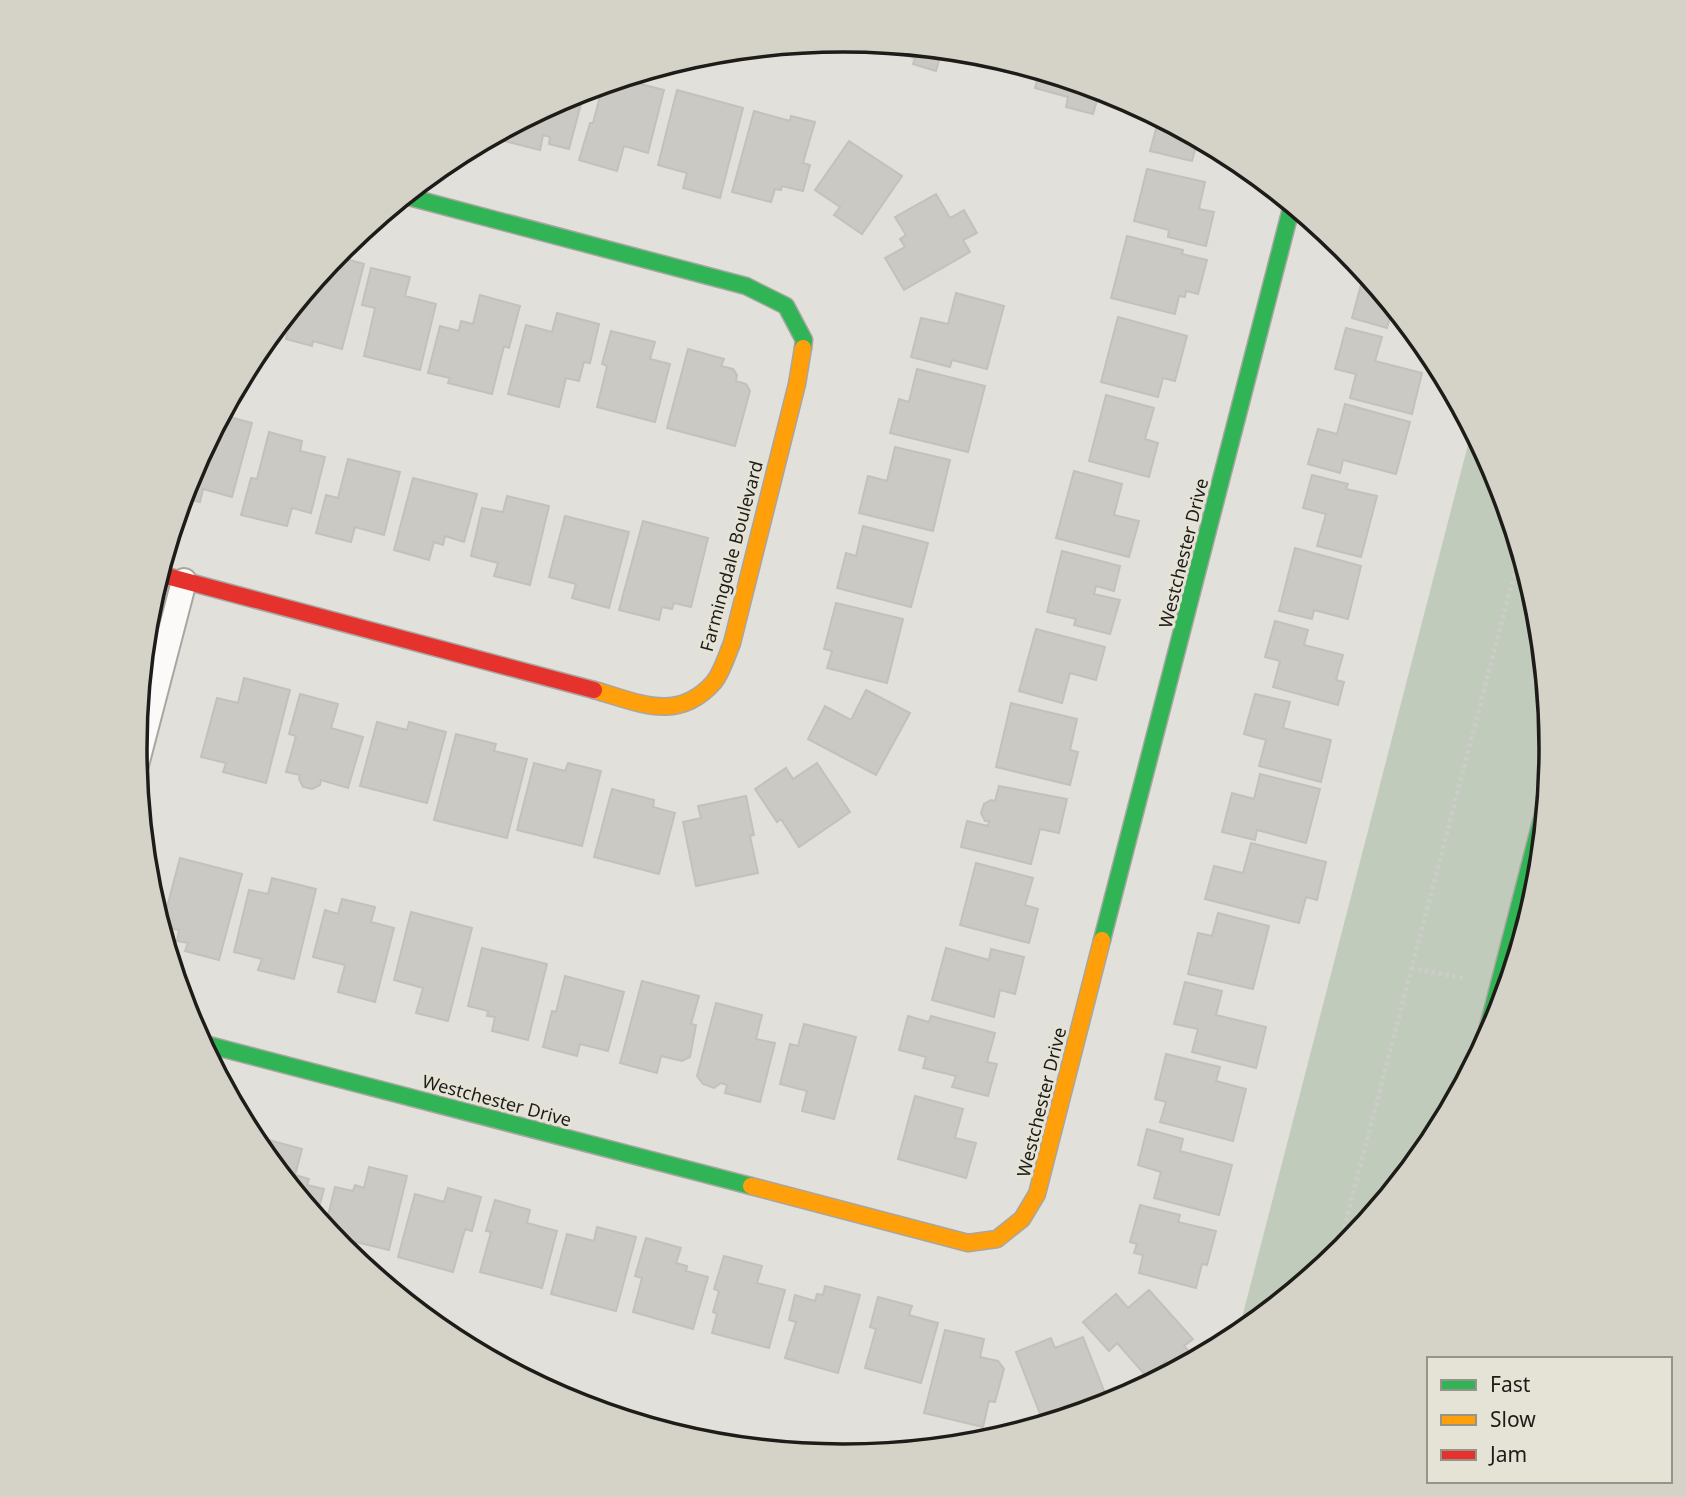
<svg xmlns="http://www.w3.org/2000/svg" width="1686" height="1497" font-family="'Noto Sans',sans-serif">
  <rect width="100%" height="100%" fill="#e2e0da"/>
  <!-- green -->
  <path fill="#c0cbbb" d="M1472 429 1497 478 1538 611 1551 749 1546 802 1489 1035 1432 1142 1344 1250 1237 1337Z"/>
  <!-- building -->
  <path fill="#cac9c4" stroke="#c2c1bc" stroke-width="2" d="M888 45 942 50 936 71 913 64 915 58 887 51Z
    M958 52 982 54 1009 62 1008 68 957 55Z
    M1039 72 1100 90 1093 114 1066 107 1068 97 1035 88Z
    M621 79 664 90 648 153 624 146 617 171 579 160 590 123H593L603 85Z
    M677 90 743 108 720 198 683 188 687 173 658 165Z
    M567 97 566 100 581 104 569 149 549 144 550 137 543 135 540 150 504 141 507 129Z
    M754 111 790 121 791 116 815 122 803 163 810 165 803 191 782 186 781 190 775 189 771 202 732 192Z
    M1159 118 1209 145 1197 142 1192 161 1150 151Z
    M849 141 902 176 862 234 834 215 840 207 815 190Z
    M1147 169 1205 182 1199 209 1214 212 1206 246 1168 237 1169 230 1134 221Z
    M936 194 950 218 964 210 977 233 963 240 970 252 904 290 885 258 905 247 900 239 906 235 895 217Z
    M1127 236 1183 250 1182 254 1207 260 1198 294 1186 291 1185 297 1179 296 1175 314 1111 298Z
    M335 256 364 264 342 349 313 341 312 346 286 339 287 334 274 331Z
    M371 268 410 277 405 296 436 304 420 370 364 356 375 308 362 305Z
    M1362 281 1374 285 1403 320 1390 317 1387 328 1352 318Z
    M956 293 1004 306 987 369 952 360 950 367 911 357 921 318 948 324Z
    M480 295 520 306 509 348 504 346 492 394 448 383 450 378 428 373 440 326 459 331 461 321 473 324Z
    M557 313 599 324 590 363 584 362 579 381 566 378 559 407 508 394 526 325 552 332Z
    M1118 317 1187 336 1175 381 1163 378 1158 397 1101 382Z
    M1346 328 1382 337 1375 361 1422 373 1412 414 1350 398 1356 374 1335 369Z
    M611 331 655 342 650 359 670 364 655 422 597 407 607 366 602 364Z
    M688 349 724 359 721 366 733 369 737 375 736 381 746 384 750 391 735 446 667 428Z
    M917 369 985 386 968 452 890 433 899 399 909 402Z
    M1106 395 1154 408 1145 439 1158 443 1149 477 1089 461Z
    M1345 404 1410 422 1396 474 1343 460 1340 473 1308 464 1318 429 1337 434Z
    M222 415 252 423 232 497 203 489 200 502 182 498 189 477Z
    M269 432 302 441 300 451 325 457 311 513 292 508 287 526 241 515 251 478 257 479Z
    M895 447 950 460 933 531 859 513 868 476 887 481Z
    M348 459 400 472 384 535 355 527 351 542 316 533 326 495 338 498Z
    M1074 471 1122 484 1114 515 1139 521 1129 557 1056 538Z
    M1312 475 1348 484 1346 489 1377 496 1361 557 1317 546 1326 514 1303 508Z
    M413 478 477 494 464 542 445 536 443 545 434 542 429 560 394 550Z
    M507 496 549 506 530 585 494 576 498 563 471 556 482 508 503 512Z
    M565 516 629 532 609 608 572 598 576 584 549 577Z
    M643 521 708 538 691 607 674 603 672 609 662 607 659 620 619 610Z
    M863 526 928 543 911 607 837 588 846 553 856 556Z
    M1295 548 1361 566 1348 619 1314 610 1312 619 1279 611Z
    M1062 551 1120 566 1114 591 1096 586 1094 594 1120 600 1110 634 1074 625 1076 619 1047 612Z
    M836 603 903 619 887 683 827 668 832 651 824 649Z
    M1275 621 1308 630 1304 645 1343 655 1336 680 1344 682 1338 705 1273 687 1280 661 1265 657Z
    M1036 629 1105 647 1096 680 1070 673 1062 703 1019 691Z
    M244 678 290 690 266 783 223 772 226 763 201 757 217 698 238 703Z
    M866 690 910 713 876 775 808 739 825 706 851 720Z
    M300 694 338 704 331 728 363 737 348 788 321 780 320 785 312 789 303 787 299 779 300 775 286 772 296 736 289 734Z
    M1255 694 1290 702 1283 728 1331 740 1321 782 1259 766 1266 740 1244 734Z
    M1011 703 1077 719 1070 750 1078 752 1070 785 996 767Z
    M377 722 407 730 409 722 446 732 427 803 360 786Z
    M456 734 496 744 494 751 527 759 507 838 434 820Z
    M534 763 565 771 568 763 601 771 582 846 517 830Z
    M817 763 850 812 799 847 781 819 777 822 755 789 786 768 793 779Z
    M1260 774 1320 789 1306 843 1257 830 1255 840 1222 832 1232 793 1254 799Z
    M999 786 1067 799 1059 833 1040 829 1031 864 961 847 967 821 988 826 989 821H985L981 813 984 804 991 800 995 801Z
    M612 789 654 800 653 807 675 813 659 874 594 857Z
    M746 796 754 835 750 836 758 873 696 886 683 822 701 818 698 806Z
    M1251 843 1326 862 1317 900 1306 897 1299 923 1205 899 1214 866 1243 873Z
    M180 858 242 874 219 960 185 951 188 943 177 941 179 930 162 926Z
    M976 863 1033 878 1025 905 1038 909 1029 943 960 925Z
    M272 878 316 889 294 979 258 970 262 959 234 952 249 890 268 894Z
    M342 899 375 907 371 922 394 928 375 1002 338 992 345 965 313 957 325 910 338 914Z
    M411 912 472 928 448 1021 416 1013 423 988 394 980Z
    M1218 913 1269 926 1253 989 1188 974 1198 933 1212 936Z
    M482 948 547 964 528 1040 492 1031 495 1017 487 1016 488 1011 468 1006Z
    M946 948 989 960 991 949 1024 957 1015 994 1000 990 994 1017 932 1000Z
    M565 976 624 992 608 1051 580 1044 577 1056 543 1047 552 1011 556 1012Z
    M642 981 699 996 691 1024 696 1025 690 1057 682 1061 661 1056 657 1073 620 1063Z
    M1185 982 1222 991 1216 1015 1266 1027 1256 1068 1192 1052 1198 1029 1174 1024Z
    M716 1003 762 1015 756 1039 775 1043 760 1102 725 1093 727 1085 721 1083 714 1088 703 1084 697 1076Z
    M908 1016 929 1022 931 1016 995 1033 987 1062 997 1064 988 1096 952 1087 956 1076 923 1068 926 1057 899 1050Z
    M804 1024 856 1037 834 1119 802 1111 807 1091 780 1084 790 1044 798 1046Z
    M1166 1054 1220 1067 1216 1081 1246 1089 1233 1141 1160 1122 1166 1102 1155 1099Z
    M915 1096 963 1109 955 1138 976 1143 966 1178 898 1159Z
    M1147 1129 1183 1139 1180 1151 1232 1165 1219 1215 1154 1198 1161 1172 1138 1165Z
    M265 1139 302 1149 295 1175 309 1179 307 1185 324 1189 316 1218 262 1151Z
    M369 1167 407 1176 389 1250 331 1236 325 1228 335 1187 353 1191 355 1185 364 1188Z
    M448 1188 481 1197 472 1231 465 1229 453 1272 398 1257 415 1194 444 1202Z
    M495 1200 530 1210 527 1223 557 1231 542 1288 480 1272 491 1232 486 1231Z
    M1140 1205 1180 1215 1178 1222 1216 1231 1207 1265 1202 1264 1196 1288 1139 1273 1143 1255 1134 1253 1137 1244 1130 1242Z
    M597 1227 636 1237 616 1311 551 1294 567 1234 594 1241Z
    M646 1238 681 1248 676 1263 687 1266 686 1271 708 1277 693 1329 633 1312 642 1278 635 1276Z
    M724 1256 762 1266 757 1283 785 1290 769 1348 712 1333 717 1314 713 1312 719 1291 714 1289Z
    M825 1286 860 1295 838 1373 785 1358 796 1322 789 1320 795 1295 815 1301 817 1294 823 1295Z
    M1149 1290 1193 1339 1184 1346 1189 1351 1188 1359 1178 1367 1170 1366 1166 1361 1147 1377 1117 1343 1109 1351 1083 1322 1116 1294 1128 1308Z
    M878 1297 912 1306 909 1315 938 1323 921 1383 865 1368 876 1329 870 1327Z
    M945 1330 984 1339 980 1357 998 1361 1004 1369 995 1402 989 1401 983 1427 924 1413Z
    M1083 1337 1108 1401 1085 1410 1086 1411 1044 1424 1016 1352 1051 1338 1055 1348Z"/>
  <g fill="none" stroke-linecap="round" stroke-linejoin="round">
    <!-- street casing -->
    <g stroke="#a7a6a1" stroke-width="28">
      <path id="street" d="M136 765 184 581"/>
    </g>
    <!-- fast casing -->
    <g stroke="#a7a6a1" stroke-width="19">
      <path id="fast" d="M405 196 746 286 786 306 804 340 803 348
        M1102 940 1292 205
        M201 1043 751 1186
        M1483 1046 1546 802"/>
    </g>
    <!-- slow casing -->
    <g stroke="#a7a6a1" stroke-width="19">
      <path id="slow" d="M594 690C638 702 677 724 714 682 722 672 727 655 732 643L797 384 803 348
        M751 1186 968 1243 997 1239 1022 1219 1037 1194 1102 940"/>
    </g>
    <!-- jam casing -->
    <g stroke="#a7a6a1" stroke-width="19">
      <path id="jam" d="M159 574 594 690"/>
    </g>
    <!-- path -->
    <path stroke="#ccccc9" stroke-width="4.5" stroke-dasharray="3.5 3.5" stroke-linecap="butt" d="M1411 968 1463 978
      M1337 1255 1520 552"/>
    <!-- street -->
    <use href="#street" stroke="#fbfaf9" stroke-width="24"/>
    <!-- fast -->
    <use href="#fast" stroke="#30b455" stroke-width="16"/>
    <!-- slow -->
    <use href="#slow" stroke="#ff9f0a" stroke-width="16"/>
    <!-- jam -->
    <use href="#jam" stroke="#e5322d" stroke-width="16"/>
  </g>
  <g text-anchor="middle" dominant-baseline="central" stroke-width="6" stroke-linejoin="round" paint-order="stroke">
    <!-- street labels -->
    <g font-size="18" fill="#1d1c18" stroke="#e5e2d6">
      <text transform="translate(1183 553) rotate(-76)">Westchester Drive</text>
      <text transform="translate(731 556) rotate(-75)">Farmingdale Boulevard</text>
      <text transform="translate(497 1100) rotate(15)">Westchester Drive</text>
      <text transform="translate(1041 1102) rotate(-76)">Westchester Drive</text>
    </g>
  </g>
  <!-- crop -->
  <path d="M0 0H1686V1497H0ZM147 748a696 696 0 1 1 1392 0a696 696 0 1 1-1392 0Z" fill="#d5d2c7" fill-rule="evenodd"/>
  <path fill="none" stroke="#1d1c18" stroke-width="3.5" d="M147 748a696 696 0 1 1 1392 0a696 696 0 1 1-1392 0Z"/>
  <!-- legend -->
  <rect x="1427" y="1357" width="245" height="126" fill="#e5e2d6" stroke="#95938a" stroke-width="2"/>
  <rect x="1441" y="1380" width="35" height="10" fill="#30b455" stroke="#95938a" stroke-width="2"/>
  <text x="1490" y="1392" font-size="21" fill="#1d1c18">Fast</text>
  <rect x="1441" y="1415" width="35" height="10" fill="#ff9f0a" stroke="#95938a" stroke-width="2"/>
  <text x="1490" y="1427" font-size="21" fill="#1d1c18">Slow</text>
  <rect x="1441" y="1450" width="35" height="10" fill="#e5322d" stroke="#95938a" stroke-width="2"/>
  <text x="1490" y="1462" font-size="21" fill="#1d1c18">Jam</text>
</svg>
